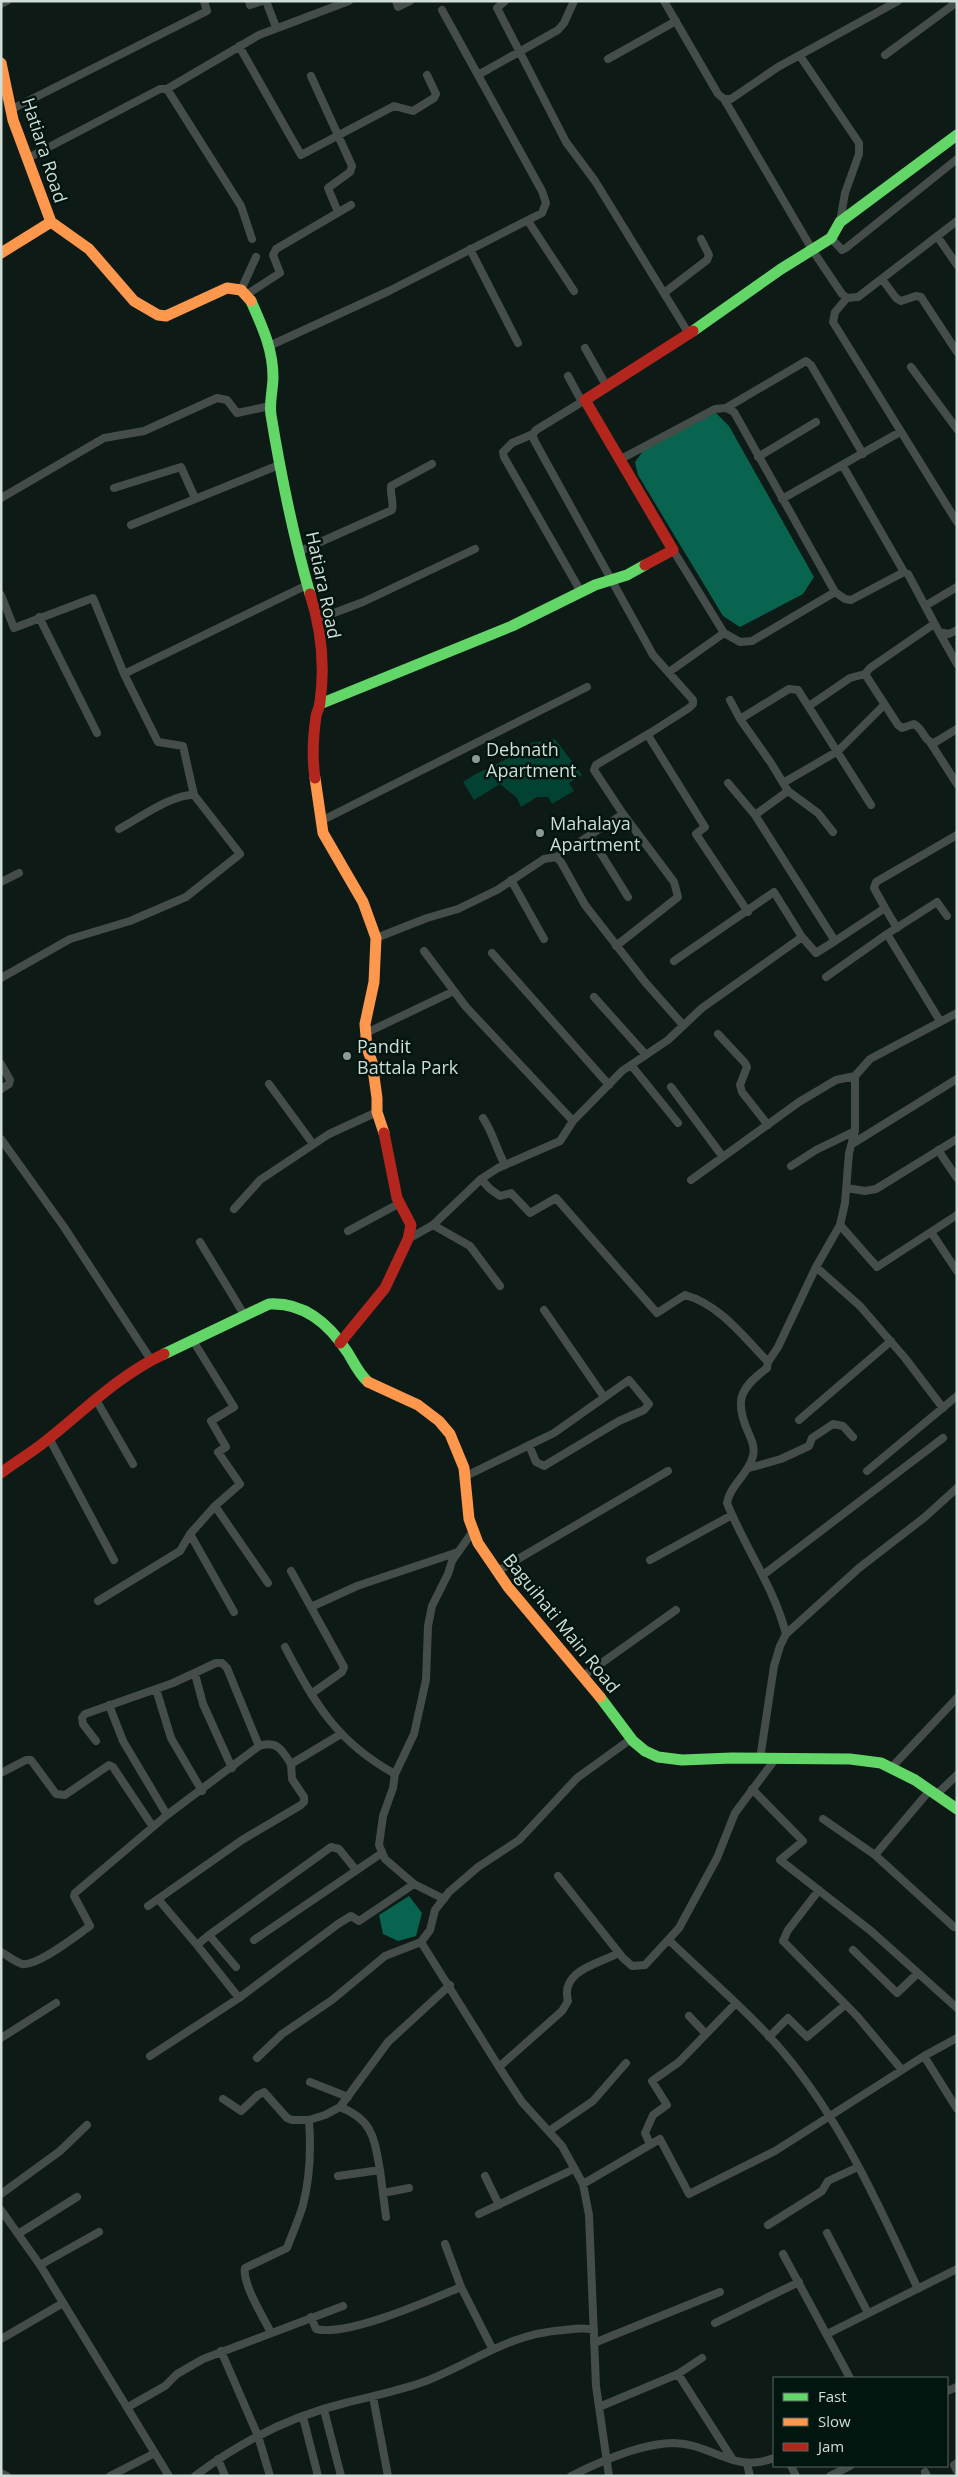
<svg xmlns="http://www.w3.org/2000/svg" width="958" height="2477" font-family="'Open Sans',sans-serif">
  <rect width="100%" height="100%" fill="#0e1a16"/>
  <!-- green -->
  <path fill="#024232" d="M555 739 582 775 569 783 574 791 552 804 548 797H537L521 807 517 798 500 784 474 800 463 782 474 775 531 747 530 743Z"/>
  <!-- water -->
  <path fill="#08644e" d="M716 413 729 426 814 577 803 594 740 627 723 616 638 475 635 462 646 447Z
    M409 1896 422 1913 416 1936 398 1941 383 1934 379 1915Z"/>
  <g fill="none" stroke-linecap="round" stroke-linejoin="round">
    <!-- street -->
    <path stroke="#444d4a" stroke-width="8" d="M249 1 250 5 262 1
      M266 1 276 27
      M396 1 398 7 410 1
      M505 1 497 8 566 142 595 181 689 334
      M664 1 718 94 724 99H731L778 67 898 1
      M1 4 7 1
      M239 46 301 155 394 106 413 111 434 98 436 94 427 75
      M885 55 957 2
      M800 56 859 143V154L845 193 840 222
      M608 59 676 21
      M478 75 558 30 564 23 574 1
      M311 76 352 166 350 172 328 188 338 212
      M167 89 259 35 349 1
      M724 99 813 251 842 294 847 298 858 297 957 221
      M12 109 207 11 204 1
      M28 158 160 89H167L241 206 252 239
      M528 221 574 291
      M937 236 957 265
      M831 238 842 250 846 248 957 159
      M470 249 518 343
      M882 279 896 298 901 301 916 296 921 297 957 352
      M241 290 256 257
      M664 293 707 260 709 255 701 239
      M246 295 280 273 273 255 276 249 351 205
      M847 298 835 312 833 322 957 522
      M269 346 389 291 542 213 546 203 542 191 442 10
      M585 348 607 387
      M911 367 957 429
      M568 376 582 402
      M585 400 536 430 533 434 534 440 653 655 693 700V704L689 708 650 733 649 737 705 827 696 834 748 912
      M726 408 806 361 811 365 863 454
      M533 434 512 443 503 452 504 457 581 592
      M758 457 816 422
      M619 460 715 409 726 408 734 412 835 592 752 641 740 642 724 633 673 550
      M843 466 904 572
      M114 488 181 467 195 498
      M1 498 104 438 144 431 217 398 227 400 237 413 270 406
      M782 499 900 432
      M131 525 279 465
      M298 552 392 510C394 501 390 495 391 486L432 464
      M835 592 845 599 851 600 904 572 908 574 939 632 949 634 957 630
      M1 595 14 628 93 598 124 674 158 742 183 746 194 795 240 854 186 897 130 921 70 939 1 978
      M925 606 957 587
      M39 617 97 733
      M318 619 363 602 475 549
      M934 624 870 668 865 674 898 725 902 728 914 724C924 729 923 741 934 743L957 729
      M939 632 957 664
      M669 672 724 633
      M124 674 307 585
      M730 700 740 719
      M809 706 850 678 865 674
      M930 742 957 784
      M728 783 755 815 835 941 885 908 874 888 876 882 957 835
      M783 783 838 751 884 705
      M755 815 788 791
      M321 821 587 687
      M119 829C138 819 174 793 194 795
      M833 832 818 813 788 791 771 763 740 719 789 689 798 690 871 805
      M590 836 628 897
      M556 857 623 814
      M511 880 544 939
      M1 882 19 873
      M885 908 897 928
      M887 934 937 902 947 916
      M802 937 816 953 835 941
      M376 938 427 918 458 909 497 890 544 859 556 857 561 862 585 905 645 982 683 1025
      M616 946 678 897 674 882 623 814 594 770 596 765 650 733
      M424 951 466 1007 573 1121 622 1071 668 1040 702 1008 802 937 774 892 674 961
      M492 953 609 1085
      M826 977 887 934 940 1021
      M594 997 646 1055
      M366 1033 454 991
      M718 1034 745 1063 747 1067 740 1085 742 1092 768 1125
      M1 1064 10 1080 9 1084 1 1089
      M631 1065 678 1123
      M269 1084 313 1144
      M671 1087 723 1157
      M483 1118C493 1133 496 1148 505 1165
      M1 1139 64 1227 151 1360
      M852 1144 957 1079
      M938 1150 957 1178
      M791 1166 816 1150 855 1131
      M481 1179 490 1189 500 1196 511 1193 530 1213 556 1198 657 1313 685 1295C719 1304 744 1337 768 1362
      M691 1180 799 1102 836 1080 855 1076 870 1059 957 1013
      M847 1188 865 1191 876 1189 957 1139
      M234 1209 260 1180 329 1134 377 1112
      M433 1225 470 1246 500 1286
      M840 1225 877 1267 957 1215
      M348 1231 400 1203
      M931 1232 957 1271
      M408 1239 433 1225 481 1179 498 1168 560 1141 573 1121
      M200 1242 245 1316
      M816 1267 860 1306 905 1358 943 1408
      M544 1310 604 1397
      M95 1398 133 1464
      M799 1420 891 1341
      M49 1438 114 1560
      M749 1468 781 1459 809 1446 812 1438 833 1424 843 1426 853 1437
      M867 1471 957 1396
      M466 1476 554 1433 629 1380 649 1404 644 1410 619 1421 544 1466 536 1462 529 1445
      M215 1506 268 1583
      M190 1534 234 1612
      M650 1560 732 1515
      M291 1571 344 1667 342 1672 311 1694
      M496 1572 668 1471
      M763 1575 943 1438
      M98 1601 180 1551 190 1534 215 1506 240 1484 218 1452 226 1447 211 1421 234 1407 192 1339
      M311 1607 357 1586 458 1552
      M786 1634 859 1568 925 1517 957 1488
      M285 1647C315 1704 337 1742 395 1774
      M195 1674 203 1704 232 1768
      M582 1677 676 1610
      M156 1689 171 1738 202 1791
      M109 1705 123 1741 167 1815
      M96 1741 83 1724 82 1718 85 1714 173 1683 216 1663H222L227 1668 259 1746
      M760 1759 774 1666 780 1646 786 1634C774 1587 745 1548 727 1503 730 1485 748 1475 753 1456 755 1448 752 1441 749 1434 734 1401 739 1389 767 1368L768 1362 778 1347 816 1267 840 1225 845 1203 849 1153 855 1131V1076
      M890 1769 957 1698
      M1 1773 26 1760H31L56 1794 65 1795 109 1765 113 1767 153 1827
      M752 1789 803 1841 780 1860 871 1931 957 2008
      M936 1795 957 1775
      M823 1819 875 1855 954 1927
      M875 1855 930 1790
      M558 1876 623 1958 632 1966 645 1965 679 1928 717 1858 735 1813 776 1758
      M819 1890 788 1930 783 1941 857 2016 902 2070
      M158 1899 197 1945 209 1935
      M444 1899 414 1884 385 1859 379 1845 383 1816 393 1788 395 1774 414 1734 426 1680 428 1626 432 1606 448 1574 452 1561 473 1531
      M148 1906 242 1840 301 1805 304 1802V1797L292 1779 291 1764
      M254 1940 382 1853
      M670 1941C715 1985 765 2025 802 2076 850 2140 884 2217 918 2289
      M197 1945 239 1998
      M853 1950 897 1993 918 1973
      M1 1952C7 1955 15 1962 22 1964 37 1967 77 1935 90 1926L74 1896 75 1893 167 1815 259 1746C277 1740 282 1750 291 1764L341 1734
      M236 1967 209 1935 331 1847 339 1849 356 1870
      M689 2016 706 2034
      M769 2037 788 2018 807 2037 845 2005
      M1 2038 56 2003
      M150 2056 239 1998 338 1924 351 1916 359 1921 414 1884
      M924 2056 957 2109
      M257 2058 282 2034 332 2000 385 1956 421 1942
      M499 2067 562 2011 568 2001C560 1971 597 1964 619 1953
      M310 2082 348 2097
      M223 2099 241 2111 258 2095 264 2092 287 2118 292 2120H309L325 2115 340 2107 388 2042 450 1985
      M549 2131 593 2101 626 2063
      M650 2144 645 2133 653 2115 667 2105 652 2081 679 2062 736 2003
      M380 2170 386 2217
      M338 2176 380 2170C374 2138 373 2120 340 2107
      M485 2176 499 2205
      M583 2184 660 2139 689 2194 775 2151 924 2056 957 2038
      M383 2193 409 2188
      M1 2194 60 2151 87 2125
      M1 2210 40 2265 169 2476
      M479 2214 574 2169
      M768 2225 822 2191 828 2181 858 2167
      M827 2233 868 2313
      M18 2234 77 2197
      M445 2244 461 2287 492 2348
      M783 2254 850 2378
      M40 2265 99 2232
      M311 2317 316 2329C348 2337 430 2300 461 2287
      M715 2323 799 2282
      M271 2333C264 2318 242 2284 245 2268L287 2248C292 2234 299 2219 303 2205 310 2178 311 2147 309 2120
      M827 2334 957 2269
      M1 2339 63 2303
      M594 2343 720 2292
      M221 2351 258 2436 270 2476
      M678 2374 733 2460
      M947 2391 957 2387
      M373 2397 388 2476
      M128 2407 165 2386 177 2374 203 2359 343 2306
      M599 2407 678 2374 702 2358
      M324 2410 341 2476
      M303 2417 318 2476
      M218 2459 225 2476
      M957 2463 954 2465 957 2471
      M747 2464 750 2476
      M791 2466 796 2476
      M925 2472 927 2476
      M1 2473 7 2476
      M110 2476 155 2453
      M195 2476C239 2443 291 2416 345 2403 372 2396 399 2391 426 2381 475 2362 507 2334 564 2330 574 2329 584 2327 594 2330
      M571 2476C599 2462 642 2443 674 2443 713 2444 733 2474 774 2458
      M609 2476 596 2386 589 2215 583 2184 562 2146 522 2102 499 2067 421 1942 430 1930 435 1910 449 1892 478 1867 519 1840 577 1778 631 1739
      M830 2476 850 2466"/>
    <!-- fast -->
    <path stroke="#63d668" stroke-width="11" d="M251 301C262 326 273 349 273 377 273 390 269 402 271 415 281 476 293 535 310 594
      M693 331 781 269 831 238 840 222 957 135
      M320 704 512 626 595 585 627 575 645 565
      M164 1354 269 1304C304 1302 330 1325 348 1353 354 1363 359 1374 368 1382
      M600 1697 633 1741 645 1751 658 1757 682 1760 732 1758 850 1759 881 1763 915 1780 957 1809"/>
    <!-- slow -->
    <path stroke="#ff974d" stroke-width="11" d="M1 63 13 120 51 222 89 249 134 301 158 315 166 316 227 288 241 290 251 301
      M1 253 51 222
      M315 778 323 833 363 902 376 938 374 982 365 1024 367 1048 372 1062 377 1098V1112L384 1133
      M368 1382 418 1405 439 1421 450 1434 464 1468 469 1519 478 1543 508 1587 600 1697"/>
    <!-- jam -->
    <path stroke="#b3261e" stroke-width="11" d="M645 565 673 550 585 400 693 331
      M310 594C321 628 325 666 320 702 320 707 317 711 316 716 313 737 312 758 315 778
      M340 1343 385 1288 408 1239 411 1225 397 1198 384 1133
      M1 1473C14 1463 29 1454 42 1444 82 1413 117 1376 164 1354"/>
  </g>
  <!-- markers -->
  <g fill="#8c9994" stroke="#02160f" stroke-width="2">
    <circle cx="476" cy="759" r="5"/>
    <circle cx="540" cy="833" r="5"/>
    <circle cx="347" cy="1056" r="5"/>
  </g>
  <g text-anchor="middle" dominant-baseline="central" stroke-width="5" stroke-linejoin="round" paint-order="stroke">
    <!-- street labels -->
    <g font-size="18" fill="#d0ded8" stroke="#02160f">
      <text transform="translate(45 150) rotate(72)">Hatiara Road</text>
      <text transform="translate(324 585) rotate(78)">Hatiara Road</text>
      <text transform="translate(562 1623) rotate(51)">Baguihati Main Road</text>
    </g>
    <!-- poi labels -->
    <g font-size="18" fill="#d0ded8" stroke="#02160f" text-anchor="start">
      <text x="486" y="749">Debnath<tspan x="486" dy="21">Apartment</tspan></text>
      <text x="550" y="823">Mahalaya<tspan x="550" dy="21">Apartment</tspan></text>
      <text x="357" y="1046">Pandit<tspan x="357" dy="21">Battala Park</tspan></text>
    </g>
  </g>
  <!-- border -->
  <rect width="958" height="2477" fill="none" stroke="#d0ded8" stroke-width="5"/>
  <!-- legend -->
  <rect x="773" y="2377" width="175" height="90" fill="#02160f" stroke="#54665f"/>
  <rect x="783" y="2393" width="25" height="8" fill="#63d668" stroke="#54665f"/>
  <text x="818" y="2402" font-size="15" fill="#d0ded8">Fast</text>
  <rect x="783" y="2418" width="25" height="8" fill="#ff974d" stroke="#54665f"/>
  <text x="818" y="2427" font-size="15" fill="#d0ded8">Slow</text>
  <rect x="783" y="2443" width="25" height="8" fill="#b3261e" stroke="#54665f"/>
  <text x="818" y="2452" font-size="15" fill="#d0ded8">Jam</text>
</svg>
